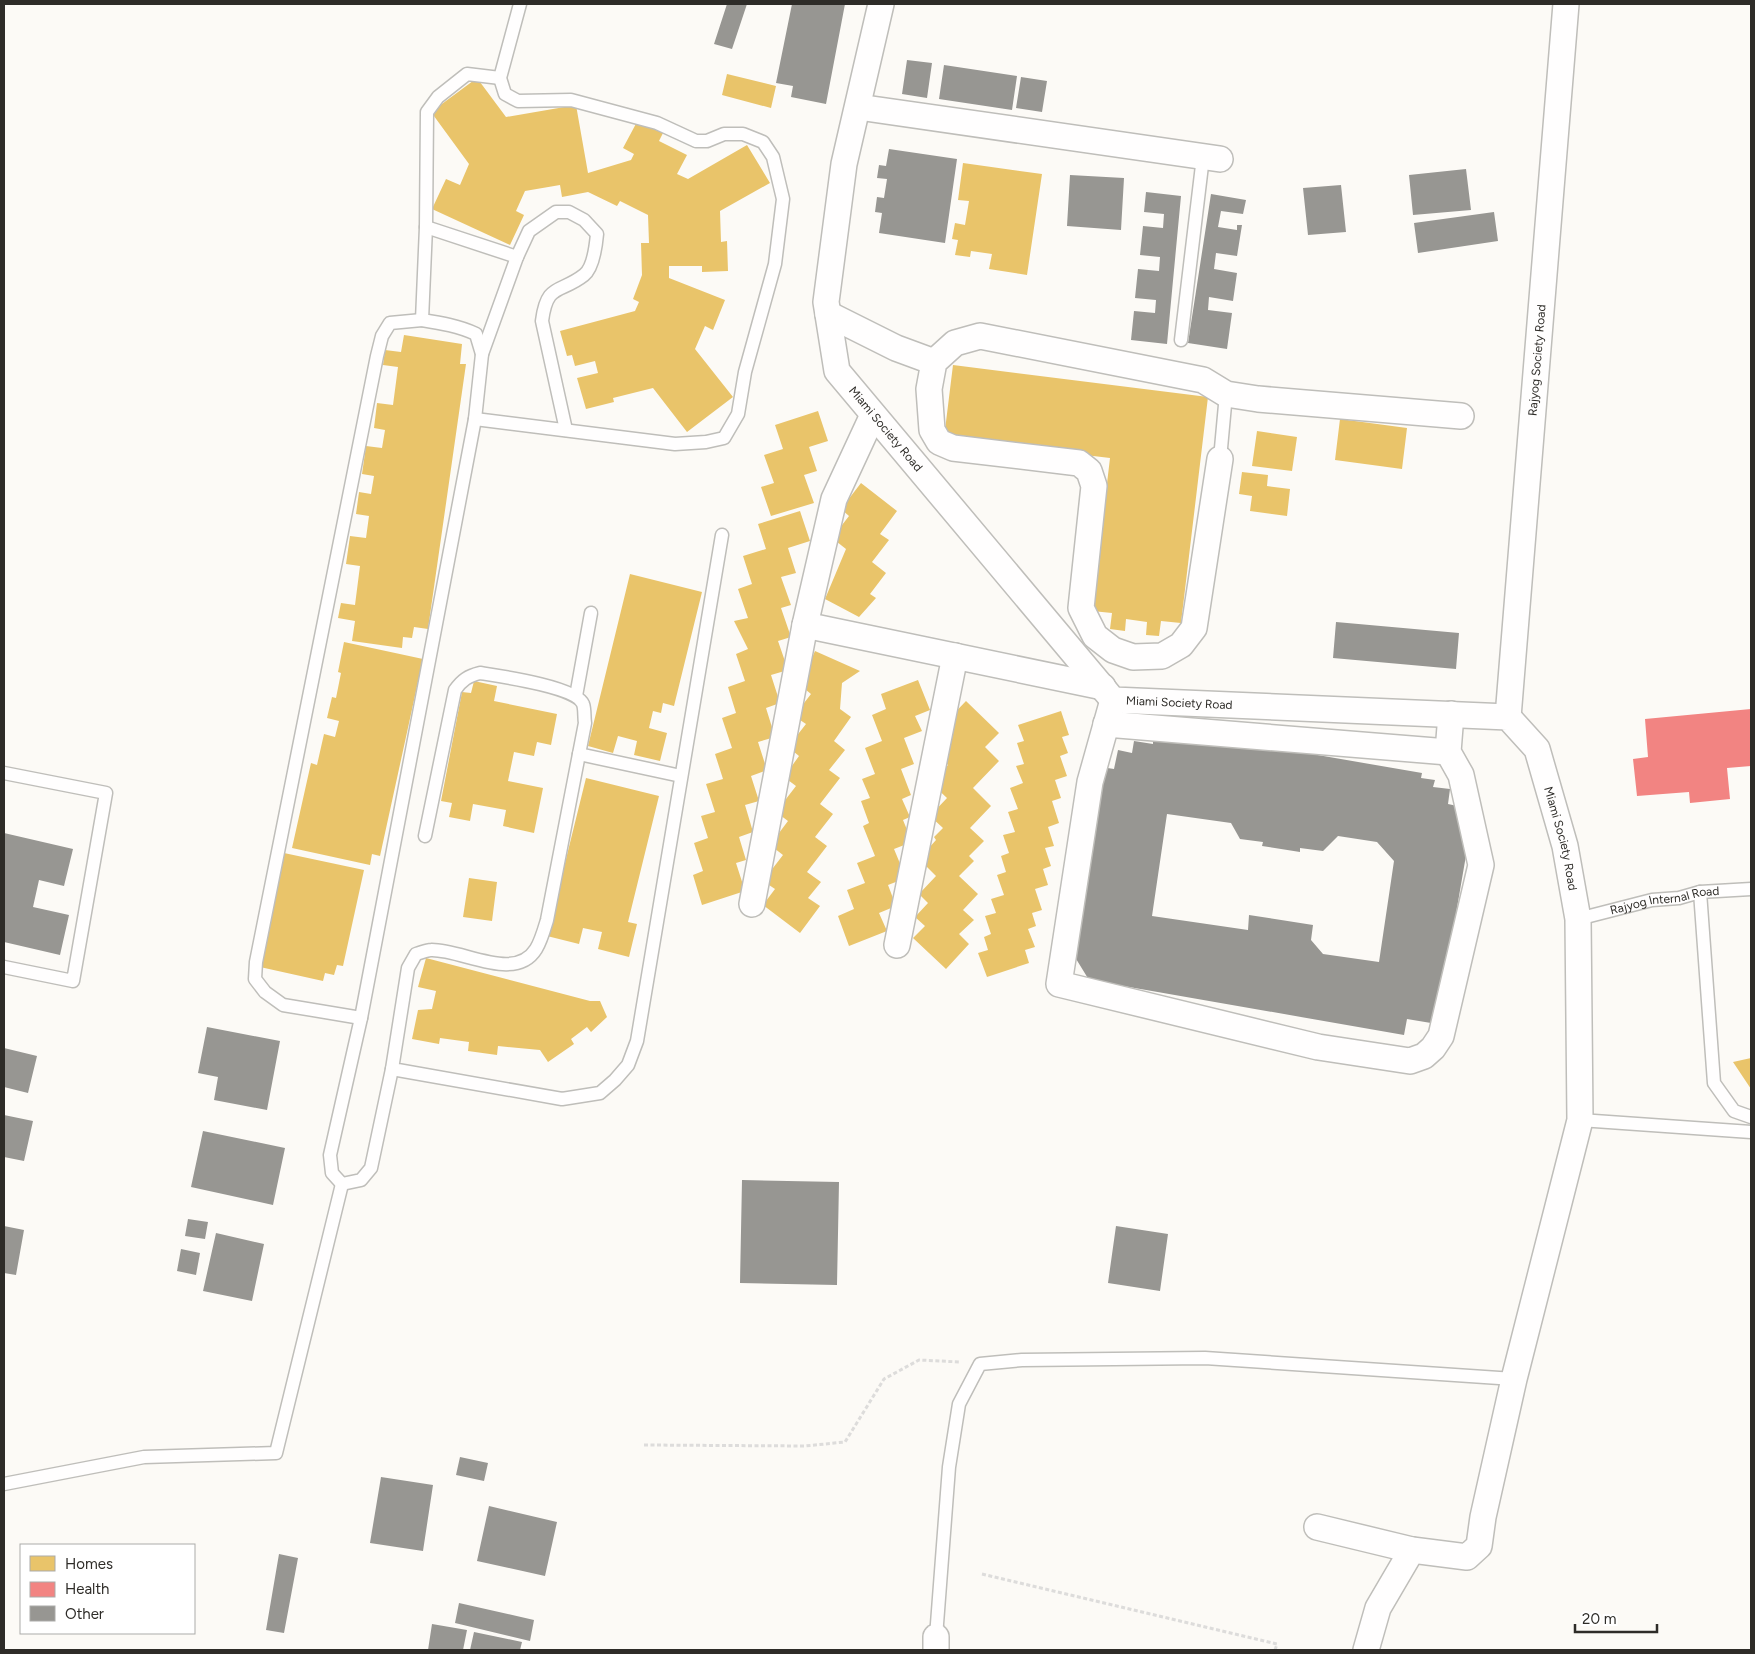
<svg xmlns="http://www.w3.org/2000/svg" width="1755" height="1654" font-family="Figtree,sans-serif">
  <rect width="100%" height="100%" fill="#fcfaf6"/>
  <!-- homes -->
  <path fill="#e9c46a" d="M727 74 776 86 771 108 722 95Z
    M477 78 506 117 576 105 588 173 631 160 634 154 623 148 638 120 663 133 659 141 687 155 677 174 688 179 747 145 770 183 720 211 721 242 727 241 728 271 702 272V266H669V278L725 300 713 330 705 326 695 349 733 397 687 432 653 388 613 398 614 402 586 409 577 378 598 373 595 361 575 366 572 355 567 356 560 331 635 311 639 302 633 299 642 275 641 243H649L648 215 620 201 617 206 588 192 562 197 560 185 525 191 516 211 524 215 510 245 432 209 446 179 460 185 469 164 431 112Z
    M963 163 1042 174 1027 275 989 269 992 254 971 251 970 257 955 255 958 240 952 239 955 223 965 225 969 201 958 200Z
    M404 335 462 344 460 364H466L428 629 414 627 412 638 403 637 402 648 352 641 355 621 338 618 341 603 355 605 360 566 346 564 350 536 366 538 369 516 356 514 359 492 371 494 374 476 362 474 366 446 382 448 385 430 374 428 377 403 393 405 398 367 383 365 385 350 401 352Z
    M953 365 1208 397 1181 623 1161 621 1159 636 1146 635 1147 622 1126 619 1125 631 1110 629 1112 613 1092 611 1110 458 944 438Z
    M818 411 828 441 809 447 817 471 804 475 814 503 771 516 761 487 774 483 764 455 783 449 775 425Z
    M1340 419 1407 428 1402 469 1335 460Z
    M1257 431 1297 437 1292 471 1252 466Z
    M1242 472 1268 475 1267 486 1290 489 1287 516 1250 511 1252 496 1239 494Z
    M861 483 897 511 880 534 889 540 872 562 886 573 870 594 876 598 859 617 825 599 846 549 832 538 849 516 841 509Z
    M800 511 810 541 788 548 796 573 781 577 791 605 781 608 791 637 778 641 788 670 771 675 780 703 766 708 775 737 758 742 767 770 751 776 759 801 745 805 753 832 739 837 746 860 736 863 745 891 702 905 693 875 703 871 694 843 708 838 701 816 715 812 706 784 723 779 715 754 732 748 722 718 736 713 728 687 745 681 736 654 748 649 734 621 748 618 738 589 752 584 743 556 766 549 758 524Z
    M630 574 702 592 674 706 663 703 661 713 653 711 649 728 667 733 660 761 634 755 637 741 618 736 613 753 588 746Z
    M344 642 423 659 380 856 372 854 370 865 292 848 311 763 317 765 324 734 335 737 339 721 327 718 332 697 336 698 341 673 338 672Z
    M815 651 860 671 842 683 840 709 851 717 834 741 845 750 829 770 840 778 820 804 833 814 815 837 827 846 807 872 821 882 808 898 820 906 800 933 763 905 775 889 763 881 783 855 770 845 788 821 776 812 796 786 784 777 799 756 788 747 806 724 794 716 811 694 800 685Z
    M918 680 930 710 915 716 922 731 904 738 914 764 901 769 911 795 902 799 910 817 903 820 912 842 894 849 906 878 888 885 896 906 879 913 887 931 849 946 838 916 854 909 847 890 865 883 857 863 875 856 863 826 869 823 861 801 870 798 862 779 875 774 865 748 882 741 872 715 886 709 881 694Z
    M474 681 497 686 494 701 557 714 551 745 537 742 534 756 514 752 508 781 543 788 534 833 503 826 506 810 473 804 470 821 449 817 452 803 441 801 462 692 471 693Z
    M966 701 999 733 985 747 999 761 973 788 991 806 970 828 984 841 969 856 974 861 959 876 978 894 963 910 974 920 959 934 969 944 946 969 913 938 925 926 915 917 928 903 919 894 936 876 919 859 936 840 934 837 943 828 930 816 947 798 931 783 948 765 936 754 953 736 942 726Z
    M1061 711 1069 735 1062 737 1068 753 1060 756 1067 776 1055 780 1061 798 1052 801 1059 823 1048 827 1054 846 1045 848 1051 866 1043 869 1048 885 1035 889 1042 910 1032 913 1036 926 1028 929 1035 947 1025 950 1029 963 987 977 978 953 988 950 984 937 991 934 985 916 996 913 991 899 1004 895 997 875 1006 872 1001 856 1009 853 1003 835 1015 832 1008 812 1018 809 1010 788 1023 783 1016 766 1024 764 1017 743 1024 741 1018 725Z
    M586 778 659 796 628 922 637 924 629 957 598 949 602 932 583 928 579 944 547 936Z
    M284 853 364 870 343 966 337 965 334 975 325 973 323 981 260 967Z
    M469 878 497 882 492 921 463 917Z
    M426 958 590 1001H600L607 1017 591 1032 587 1027 571 1039 574 1044 548 1062 540 1050 498 1046 497 1055 468 1051 469 1042 440 1038 439 1044 412 1039 418 1010 432 1009 436 991 418 987Z
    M1751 1058V1089L1733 1062Z"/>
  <!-- health -->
  <path fill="#f28482" d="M1751 709V766L1727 768 1730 799 1690 803 1689 792 1637 796 1633 759 1648 757 1645 719Z"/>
  <!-- building -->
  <path fill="#979692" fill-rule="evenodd" d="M727 4H747L732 49 714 44Z
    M792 4H845L826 104 791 97 793 86 776 83Z
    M907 60 932 63 927 98 902 94Z
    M944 65 1017 76 1012 110 939 99Z
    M1021 77 1047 81 1042 112 1016 108Z
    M889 149 957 159 945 243 879 233 882 213 875 212 877 197 884 198 887 179 877 178 879 165 886 166Z
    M1466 169 1471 210 1413 215 1409 175Z
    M1070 175 1124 178 1121 230 1067 226Z
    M1341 185 1346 232 1308 235 1303 188Z
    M1146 192 1181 196 1167 344 1131 340 1134 311 1155 313 1156 300 1135 298 1138 269 1159 271 1160 257 1140 255 1143 226 1163 228 1164 214 1144 212Z
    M1211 194 1246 200 1243 214 1221 211 1218 227 1237 230V225H1242L1237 256 1216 253 1214 269 1237 273 1233 301 1209 297 1208 310 1232 313 1227 349 1188 343Z
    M1494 212 1498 241 1418 253 1414 223Z
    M1336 622 1459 633 1456 669 1333 658Z
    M1172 730 1422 773 1421 778 1435 780 1433 787 1450 789 1448 804 1462 807 1464 823 1461 837 1469 838 1437 1024 1407 1019 1404 1035 1089 980 1070 949 1101 767 1114 769 1118 750 1132 753 1134 741 1153 744V739L1170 742ZM1167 814 1231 823 1240 839 1263 842 1262 846 1300 852V848L1323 851 1338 836 1377 842 1394 861 1379 962 1323 954 1311 940 1313 925 1249 915 1248 930 1152 916Z
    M4 833 73 849 64 886 39 880 33 907 69 915 60 955 4 942Z
    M207 1027 280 1041 267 1110 214 1100 218 1077 198 1073Z
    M4 1048 37 1056 28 1093 4 1087Z
    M4 1115 33 1121 24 1161 4 1157Z
    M203 1131 285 1148 273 1205 191 1187Z
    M742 1180 839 1182 837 1285 740 1283Z
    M188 1219 208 1222 205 1239 185 1236Z
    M4 1226 24 1230 16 1275 4 1273Z
    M1116 1226 1168 1234 1160 1291 1108 1283Z
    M216 1233 264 1244 252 1301 203 1291Z
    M181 1249 200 1253 196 1275 177 1271Z
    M460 1457 488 1463 484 1481 456 1475Z
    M381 1477 433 1485 423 1551 370 1543Z
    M489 1506 557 1522 545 1576 477 1561Z
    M279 1554 298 1558 284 1633 266 1630Z
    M459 1603 534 1620 530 1641 455 1623Z
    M432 1624 467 1630 463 1650H428Z
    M474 1632 522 1642 520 1650H470Z"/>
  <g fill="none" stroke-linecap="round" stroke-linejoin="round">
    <!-- service casing -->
    <g stroke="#bfbeba" stroke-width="15">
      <g id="service">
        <path d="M426 227 517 257"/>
        <path d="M1181 340 1203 157"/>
        <path d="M482 354 517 257 529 231 556 212H569L584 220 597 234C596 245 593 268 584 275 560 294 547 282 542 321L566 430"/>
        <path d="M475 419 675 444 706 442 724 438 738 414 745 372 775 264 783 199 773 157 763 142 743 134H724L707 141H696L657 123 571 100 518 101 505 94 500 78 520 4"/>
        <path d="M1220 459 1226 394"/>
        <path d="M576 696 591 613"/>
        <path d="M579 754 681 776"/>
        <path d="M4 773 106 793 73 981 4 967"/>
        <path d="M425 836 455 690C462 680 468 676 480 673 499 676 577 687 583 704 585 709 584 718 585 723L547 920C544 930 541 941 536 949 515 983 462 949 431 950 426 950 421 953 416 954L408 968 392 1069 562 1099 600 1093 615 1080 628 1065 637 1041 722 535"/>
        <path d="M1700 892 1714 1083 1734 1111 1751 1117"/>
        <path id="s1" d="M1578 919 1652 900 1679 898 1700 892 1751 889"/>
        <path d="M361 1018 475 419 482 354 476 334C459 326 441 323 422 320L426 227 427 112 438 97 467 74 500 78"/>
        <path d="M392 1069 371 1168 361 1180 342 1184 332 1173 330 1155 361 1018 283 1005 265 992 255 979 256 962 377 356 382 336 390 323 422 320"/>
        <path d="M1580 1120 1751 1132"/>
        <path d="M4 1484 144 1457 276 1453 342 1184"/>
        <path d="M936 1637 949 1467 959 1404 980 1364 1022 1360 1205 1358 1514 1379"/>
      </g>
    </g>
    <!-- minor casing -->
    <g stroke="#bfbeba" stroke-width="28">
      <g id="minor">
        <path id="s2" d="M881 4 844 164 826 302 837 371 1113 700 1508 717 1537 749 1565 846 1578 919 1580 1120 1514 1379 1483 1517 1479 1546 1467 1557 1412 1550 1317 1527"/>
        <path d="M858 107 1220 159"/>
        <path d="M828 314 896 348 934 362"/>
        <path d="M1220 459 1194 628 1181 645 1162 656 1133 657 1113 650 1095 636 1081 608 1094 486 1089 471 1079 463 953 448 939 442 932 430 929 389 934 362 955 343 980 336 1203 380 1226 394 1258 399 1461 416"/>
        <path d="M805 625 1103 687"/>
        <path d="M1113 700 1090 782 1059 984 1318 1047 1410 1061 1424 1056 1433 1048 1441 1036 1481 865 1461 775 1448 752 1451 714"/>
        <path id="s3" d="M1508 717 1566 4"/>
        <path d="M1106 724 1448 752"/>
        <path d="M752 904 805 625 834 499 873 415"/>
        <path d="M897 945 955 656"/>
        <path d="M936 1650V1637"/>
        <path d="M1366 1650 1378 1608 1412 1550"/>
      </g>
    </g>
    <!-- path -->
    <path stroke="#dddcdb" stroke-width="3" stroke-dasharray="4 2.5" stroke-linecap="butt" d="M644 1445 805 1446 845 1442 884 1379 919 1360 960 1362
      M982 1574 1277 1644 1275 1650"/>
    <!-- service -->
    <use href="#service" stroke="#fffefe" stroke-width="12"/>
    <!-- minor -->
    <use href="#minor" stroke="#fffefe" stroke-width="25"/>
  </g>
  <g text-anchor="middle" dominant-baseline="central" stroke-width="5" stroke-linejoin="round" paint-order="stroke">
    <!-- street labels -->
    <g font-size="12" fill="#2e2c28" stroke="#fff">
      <text stroke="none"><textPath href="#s3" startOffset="358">Rajyog Society Road</textPath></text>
      <text stroke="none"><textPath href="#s2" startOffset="449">Miami Society Road</textPath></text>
      <text stroke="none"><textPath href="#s2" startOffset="869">Miami Society Road</textPath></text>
      <text stroke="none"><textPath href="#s2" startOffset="1334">Miami Society Road</textPath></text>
      <text stroke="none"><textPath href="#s1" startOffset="89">Rajyog Internal Road</textPath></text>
    </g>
  </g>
  <!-- border -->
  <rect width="1755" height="1654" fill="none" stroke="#2e2c28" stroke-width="10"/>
  <!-- legend -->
  <rect x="20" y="1544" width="175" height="90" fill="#ffffff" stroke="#ababa9"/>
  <rect x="30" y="1556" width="25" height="15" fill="#e9c46a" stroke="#ababa9"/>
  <text x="65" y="1569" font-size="15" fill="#2e2c28">Homes</text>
  <rect x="30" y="1582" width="25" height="15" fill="#f28482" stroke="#ababa9"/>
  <text x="65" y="1594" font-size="15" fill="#2e2c28">Health</text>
  <rect x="30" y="1606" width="25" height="15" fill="#979692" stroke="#ababa9"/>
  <text x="65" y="1619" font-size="15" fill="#2e2c28">Other</text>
  <!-- scale -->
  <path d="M1575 1624v8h82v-8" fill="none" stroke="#2e2c28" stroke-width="2.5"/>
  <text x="1582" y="1624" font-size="15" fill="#2e2c28" stroke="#ffffff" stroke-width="4" paint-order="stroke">20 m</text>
</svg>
